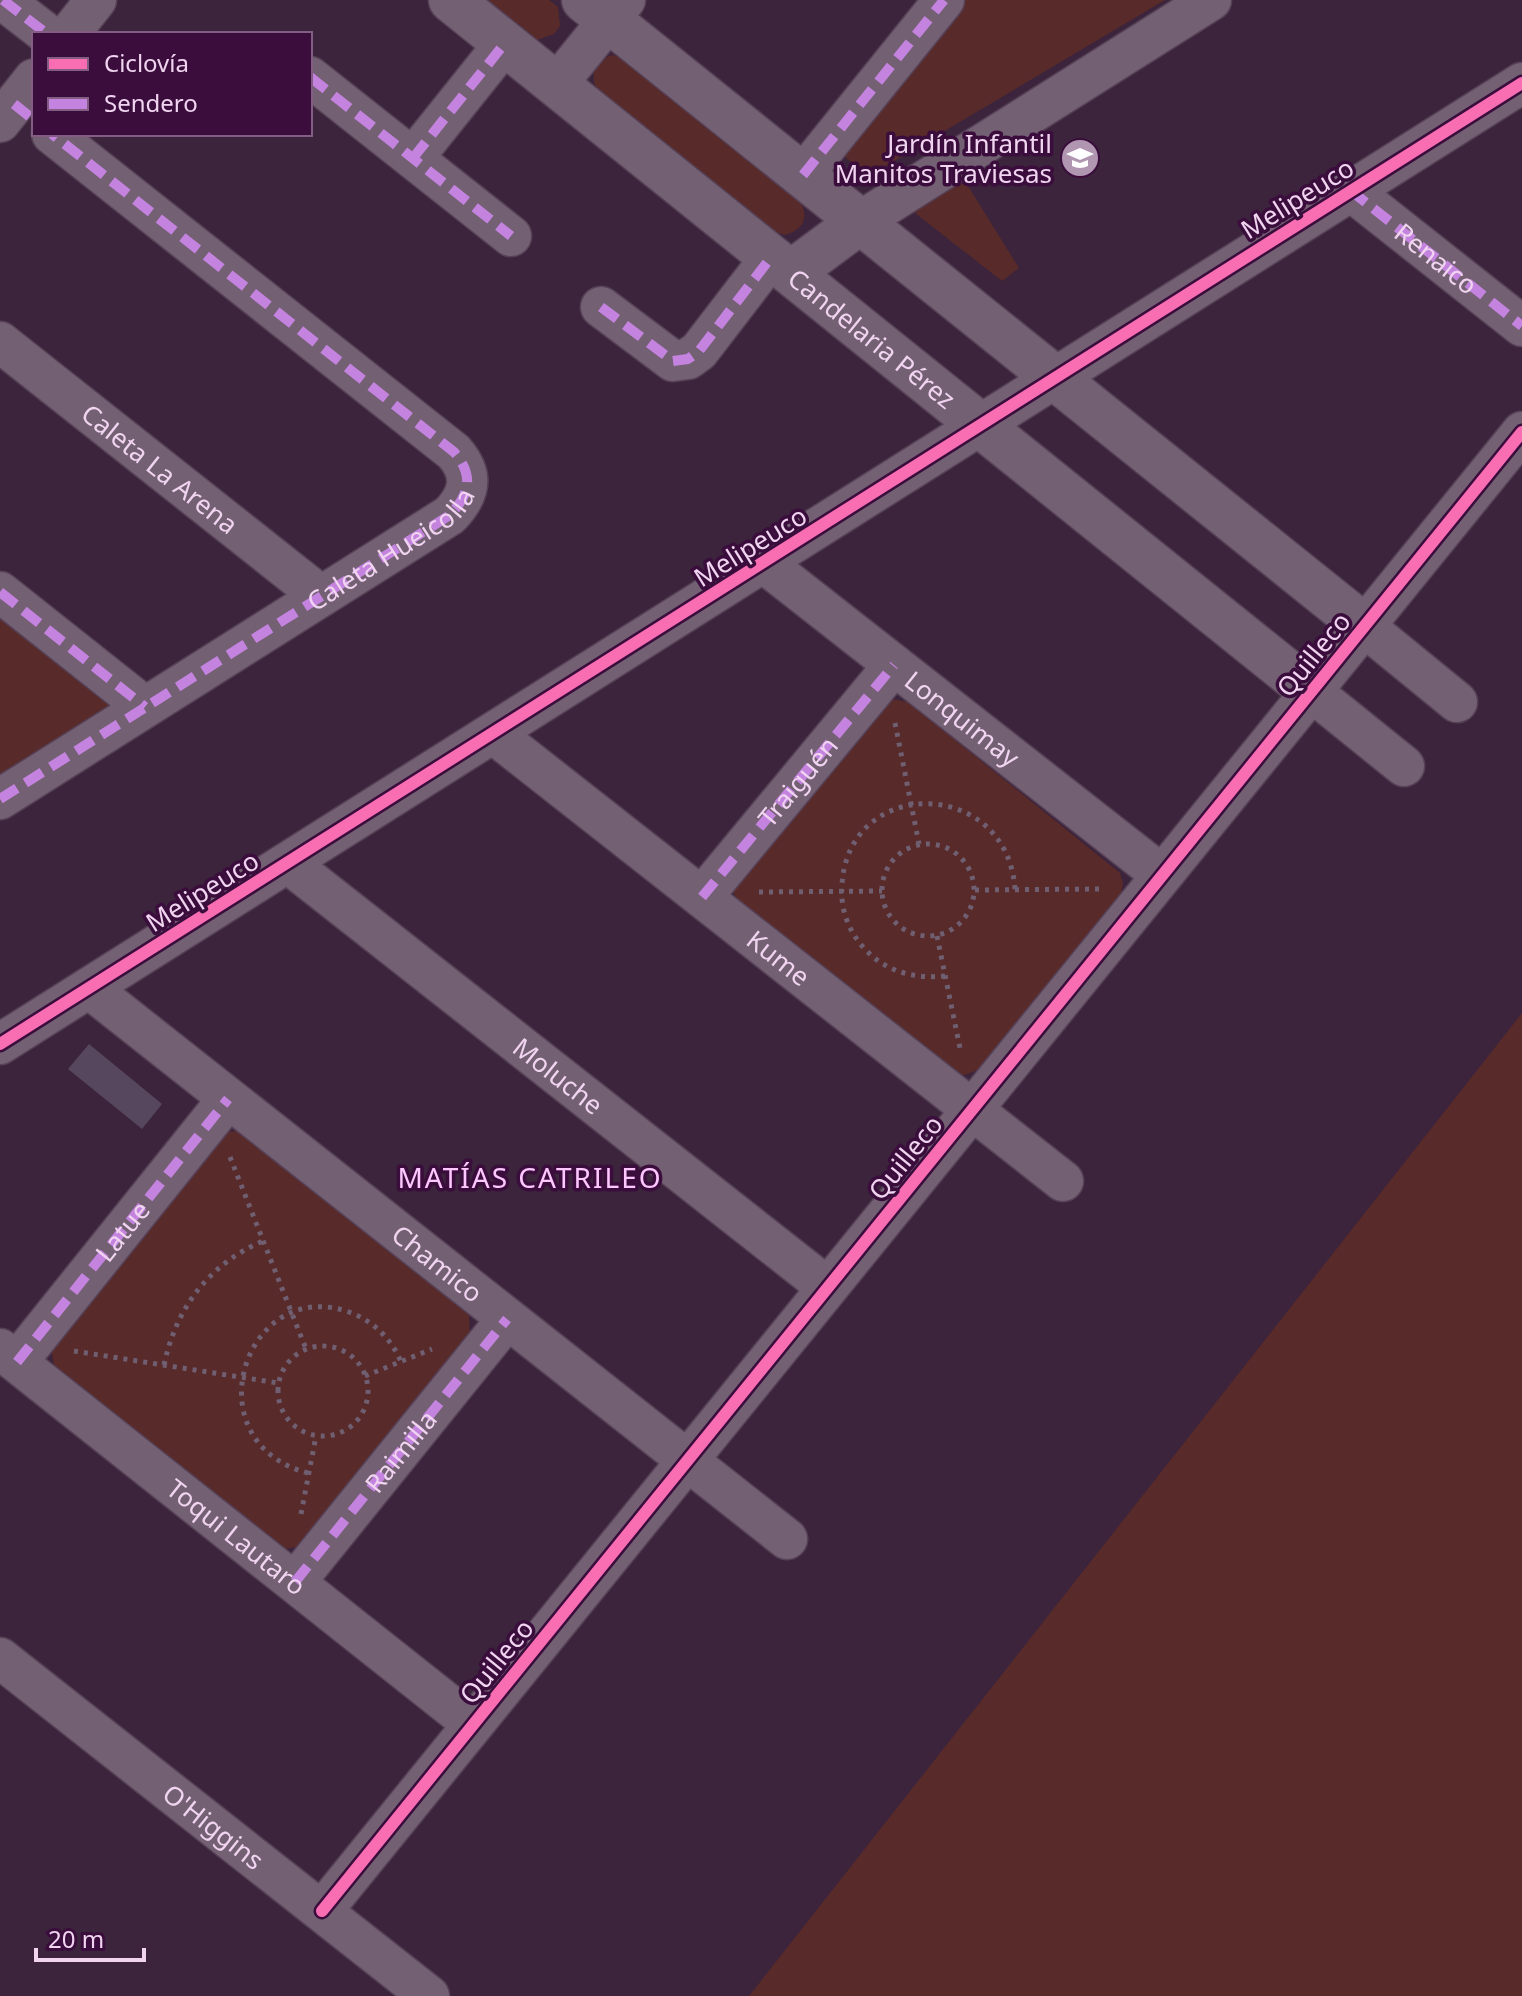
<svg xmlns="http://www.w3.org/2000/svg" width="1522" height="1996" font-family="'Noto Sans',sans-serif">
  <rect width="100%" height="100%" fill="#3b243c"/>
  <!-- green -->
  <path fill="#582a2a" d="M482 0H549L558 7 560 26 554 34 534 41Z
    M957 0H1165L869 176 836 150Z
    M613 55 622 58 798 198C810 216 805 229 785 235L773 231 597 90C589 74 596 59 613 55Z
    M963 178 1019 268 1002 281 915 213 919 206Z
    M0 607 117 707 0 781Z
    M891 699 908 702 1120 873 1123 883 1121 894 982 1068 965 1075 947 1072 741 906 734 894 735 882Z
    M1522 1013V1996H749Z
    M238 1131 469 1314 470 1342 312 1544 285 1549 54 1366 50 1340 213 1133Z"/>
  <!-- building -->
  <path fill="#56465e" d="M89 1044 162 1104 142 1129 68 1069Z"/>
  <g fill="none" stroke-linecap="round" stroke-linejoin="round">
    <!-- minor casing -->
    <g stroke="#564157" stroke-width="43">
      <g id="minor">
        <path d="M3 0 47 34"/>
        <path d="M69 34 96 0"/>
        <path d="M310 77 511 236"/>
        <path d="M557 84 625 0"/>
        <path d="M0 122 34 79"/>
        <path d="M413 158 505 43"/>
        <path d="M803 175 944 0"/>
        <path id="s1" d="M1350 190 1522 326"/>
        <path d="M861 221 1211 0"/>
        <path d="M601 307 673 361 688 359 699 351 772 256"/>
        <path id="s2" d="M0 342 321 596"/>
        <path id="s3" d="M764 563 1162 875"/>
        <path d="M0 592 145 707"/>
        <path d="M1364 626 1457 702"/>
        <path d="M1311 691 1404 766"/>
        <path id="s4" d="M494 734 1063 1181"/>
        <path d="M0 799 450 515C470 494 474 475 454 452L52 134"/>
        <path id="s5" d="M288 863 827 1287"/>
        <path d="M702 897 894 665"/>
        <path id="s6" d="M89 988 787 1539"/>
        <path d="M0 1044 1522 83"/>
        <path id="s7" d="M0 1349 473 1724"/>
        <path d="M17 1362 228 1099"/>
        <path id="s8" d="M295 1582 507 1319"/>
        <path id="s9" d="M0 1658 429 1996"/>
        <path d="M322 1911 1522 432"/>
      </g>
    </g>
    <!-- tertiary casing -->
    <g stroke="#564157" stroke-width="47">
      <g id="tertiary">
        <path id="s10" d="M451 0 1311 691"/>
        <path d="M584 0 1364 626"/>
        <path d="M792 272 861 221"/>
      </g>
    </g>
    <!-- path -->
    <path stroke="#705e71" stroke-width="5" stroke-dasharray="4 6" stroke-linecap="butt" d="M895 723 919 844
      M882 890a46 46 0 1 1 92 0a46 46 0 1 1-92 0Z
      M975 890 1102 889
      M759 892 882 891
      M937 936 961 1053
      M945 976C914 979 885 972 863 947 848 930 840 908 842 885 848 775 1007 777 1015 889
      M230 1157 306 1349
      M278 1391a45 45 0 1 1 90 0a45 45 0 1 1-90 0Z
      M74 1351 278 1383
      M164 1365C176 1308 209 1264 263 1241
      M365 1376 432 1349
      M308 1473C190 1442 245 1275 349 1312 373 1321 391 1338 401 1362
      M301 1514 316 1436"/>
    <!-- minor -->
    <use href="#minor" stroke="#736073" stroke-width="40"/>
    <!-- tertiary -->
    <use href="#tertiary" stroke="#736073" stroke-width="44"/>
    <!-- quiet -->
    <g stroke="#c483df" stroke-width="10" stroke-dasharray="20 10" stroke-linecap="butt">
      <path d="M3 0 47 34"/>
      <path d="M310 77 511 236"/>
      <path d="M14 104 34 120"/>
      <path d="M413 158 505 43"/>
      <path d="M803 175 944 0"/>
      <path d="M1350 190 1522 326"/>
      <path d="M601 307 673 361 688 359 699 351 772 256"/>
      <path d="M0 592 145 707"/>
      <path id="s11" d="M0 799 450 515C470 494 474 475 454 452L52 134"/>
      <path id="s12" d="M702 897 894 665"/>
      <path id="s13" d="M17 1362 228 1099"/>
      <path d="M295 1582 507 1319"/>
    </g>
    <!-- cycleway casing -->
    <g stroke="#3a0d3c" stroke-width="17">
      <path id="cycleway" d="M0 1044 1522 83
        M322 1911 1522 432"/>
    </g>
    <!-- cycleway -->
    <use href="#cycleway" stroke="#f96db3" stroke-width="12"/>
  </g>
  <!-- icons -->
  <defs>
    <g id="school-disc" transform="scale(2)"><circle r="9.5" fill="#b196b1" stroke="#3a0d3c"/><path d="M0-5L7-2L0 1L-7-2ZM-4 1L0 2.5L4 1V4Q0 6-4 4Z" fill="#fff"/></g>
  </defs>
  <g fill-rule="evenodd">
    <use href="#school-disc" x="1080" y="158"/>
  </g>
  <g text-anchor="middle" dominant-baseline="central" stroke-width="7" stroke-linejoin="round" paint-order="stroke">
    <!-- poi labels -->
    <g font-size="26" fill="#f0d4f0" stroke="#3a0d3c" text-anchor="end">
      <text x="1052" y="143">Jardín Infantil<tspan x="1052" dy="30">Manitos Traviesas</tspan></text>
    </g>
    <!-- street labels -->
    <g font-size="26" fill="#f0d4f0" stroke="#3a0d3c">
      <text transform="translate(1297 198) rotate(-32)">Melipeuco</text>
      <text stroke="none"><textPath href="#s1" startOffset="110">Renaico</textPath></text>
      <text stroke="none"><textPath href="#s10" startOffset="540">Candelaria Pérez</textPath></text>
      <text stroke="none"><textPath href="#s2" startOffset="204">Caleta La Arena</textPath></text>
      <text stroke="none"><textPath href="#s11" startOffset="464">Caleta Hueicolla</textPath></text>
      <text transform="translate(750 546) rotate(-32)">Melipeuco</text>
      <text transform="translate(1313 654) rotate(-51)">Quilleco</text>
      <text stroke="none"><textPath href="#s3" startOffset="252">Lonquimay</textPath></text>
      <text stroke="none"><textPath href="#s12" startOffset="150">Traiguén</textPath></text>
      <text transform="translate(202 891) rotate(-32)">Melipeuco</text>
      <text stroke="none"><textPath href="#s4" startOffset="362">Kume</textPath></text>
      <text stroke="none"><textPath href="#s5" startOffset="344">Moluche</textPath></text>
      <text transform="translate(905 1157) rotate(-51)">Quilleco</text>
      <text stroke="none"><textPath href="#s13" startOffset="168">Latue</textPath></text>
      <text stroke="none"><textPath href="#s6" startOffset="444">Chamico</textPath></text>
      <text stroke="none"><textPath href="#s8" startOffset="168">Raimilla</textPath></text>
      <text stroke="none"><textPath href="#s7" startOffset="302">Toqui Lautaro</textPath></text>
      <text transform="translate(496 1661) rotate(-51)">Quilleco</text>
      <text stroke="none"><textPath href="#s9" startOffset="272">O'Higgins</textPath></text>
    </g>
    <!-- neighbourhood labels -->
    <g font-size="28" letter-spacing="2" fill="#fec7ff" stroke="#3a0d3c">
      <text x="530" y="1177">MATÍAS CATRILEO</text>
    </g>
  </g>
  <!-- legend -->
  <rect x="32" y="32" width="280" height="104" fill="#3a0d3c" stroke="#835d84" stroke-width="2"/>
  <rect x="48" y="58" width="40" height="12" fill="#f96db3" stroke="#835d84" stroke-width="2"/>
  <text x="104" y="72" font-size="24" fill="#f0d4f0">Ciclovía</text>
  <rect x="48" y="98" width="40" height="12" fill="#c483df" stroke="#835d84" stroke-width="2"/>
  <text x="104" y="112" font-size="24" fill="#f0d4f0">Sendero</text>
  <!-- scale -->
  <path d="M36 1948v12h108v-12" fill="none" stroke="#f0d4f0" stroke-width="4"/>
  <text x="48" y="1948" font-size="24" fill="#f0d4f0" stroke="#3a0d3c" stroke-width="6" paint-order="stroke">20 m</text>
</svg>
